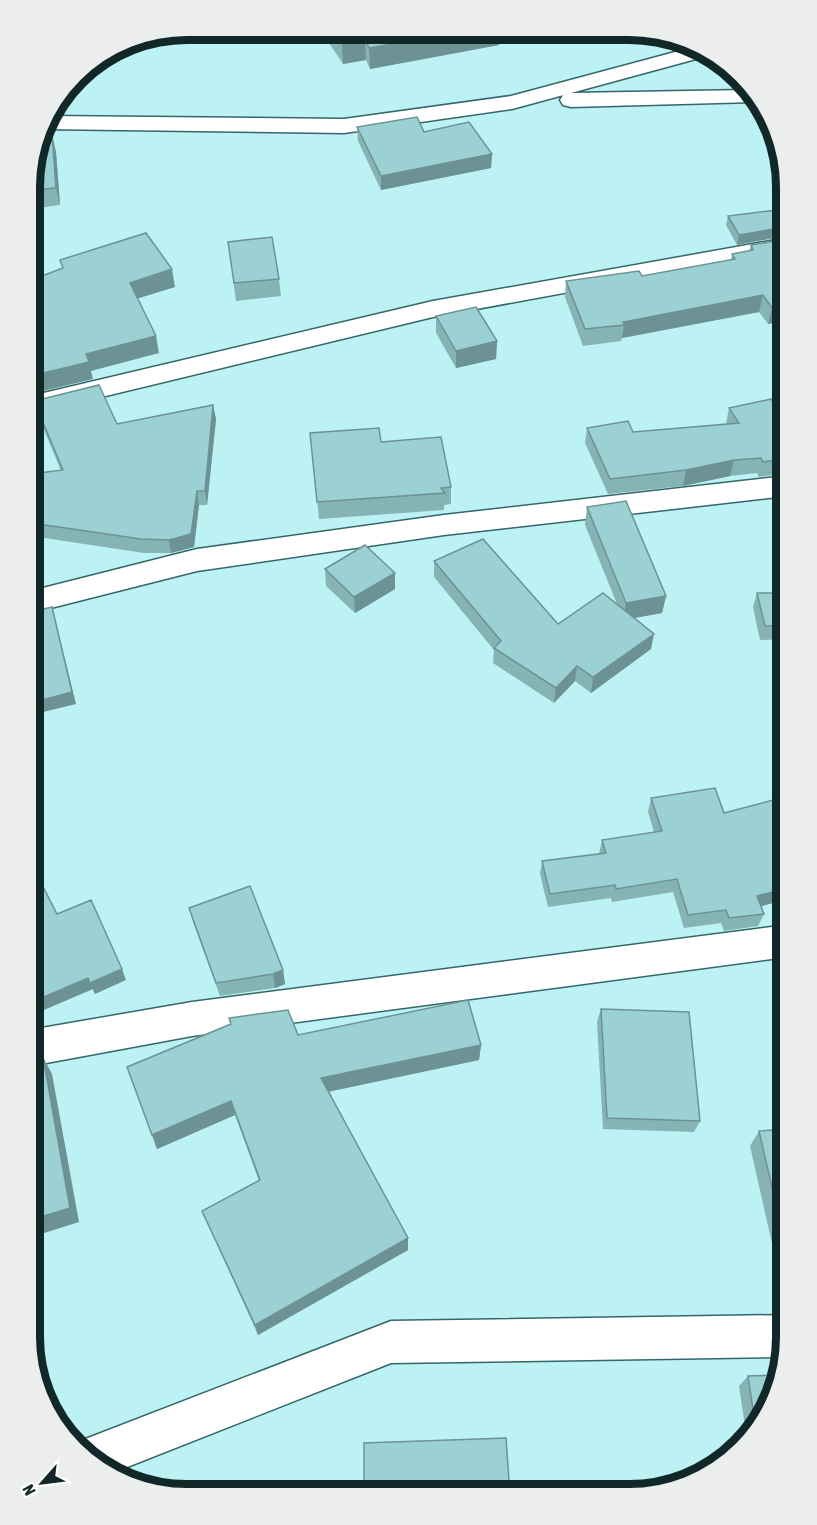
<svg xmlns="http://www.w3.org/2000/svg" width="817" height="1525" font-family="'Asap Condensed',sans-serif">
  <rect width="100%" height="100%" fill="#bcf2f3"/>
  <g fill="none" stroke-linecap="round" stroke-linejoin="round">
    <!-- minor casing -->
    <g stroke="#346769" stroke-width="3">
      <path id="minor" d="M690 48 707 56 512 109 344 133 43 129 47 116 344 119 511 96Z
        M747 90 755 102 571 107 563 105 560 100 563 95 571 93Z
        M787 238V252L433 317 31 414V396L433 301Z
        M787 476V496L444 535 197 571 31 613V591L197 549 444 515Z
        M787 925V957L192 1036 30 1066V1030L192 1002Z
        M787 1315V1348L783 1357 391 1363 117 1471 84 1456 75 1443 391 1321Z"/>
    </g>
    <!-- minor -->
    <use href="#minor" fill="#fff" fill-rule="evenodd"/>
  </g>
  <!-- wall -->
  <path fill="#86b4b5" d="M211 30H253L215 37Z
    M321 31 499 32V45L370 69 366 60 343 64Z
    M357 127 424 132 492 154 491 168 381 190 358 141Z
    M56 152 60 205 31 209V167Z
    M728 216 786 227 784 236 737 245 726 225Z
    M787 239V320L768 324 759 312 622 338 621 341 583 346 565 297 566 281 642 276 731 260 732 254 749 251 751 245Z
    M228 242 279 279 281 296 236 301Z
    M436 316 497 341 496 359 456 368 436 333Z
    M34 401 117 424 213 405 216 419 207 505H199L194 547 171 553H144L31 536V474L61 471 38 415Z
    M729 408 787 423V473L759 477 757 473 730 476 683 486 608 494 585 443 587 428 633 432 726 424Z
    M310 433 381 442 451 487V504L444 505V510L319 519Z
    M587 507 666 596 662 613 634 618 651 649 591 693 575 681 554 703 493 663 494 650 434 577V561L558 624 617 604 585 525Z
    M325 569 395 573V589L355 613 326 586Z
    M757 593H787V639L760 640 753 607Z
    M651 798 724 813 787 801V899L761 906 764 914 758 926 724 931 721 923 684 928 673 892 612 902 611 898 548 907 540 874 542 861 599 854 602 840 654 832 648 812Z
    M189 908 283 970 285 984 275 988 220 996 193 922Z
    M601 1009 700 1121 694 1132 603 1129 597 1022Z
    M229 1018 298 1035 481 1045 479 1060 329 1091 408 1250 258 1335 202 1211 259 1181 235 1115 157 1149 152 1135 231 1024Z
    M787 1129V1270H778L750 1146 759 1131Z
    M776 1375 754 1434 747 1439 739 1386 748 1376Z"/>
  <!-- shaded-wall -->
  <path fill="#6d9294" d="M214 30H253L215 37Z
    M458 32H499V45L370 69 369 48Z
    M365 39 366 60 343 64 342 43Z
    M52 134 56 152 60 205 56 188Z
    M492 154 491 168 381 190V176Z
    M786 227 784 236 737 245 739 235Z
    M172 269 175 287 133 300 130 283Z
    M763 295 759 312 622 338 624 325 623 322Z
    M787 304V320L768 324 772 308Z
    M156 336 159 353 91 371 93 379 31 394V376L86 354Z
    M497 341 496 359 456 368V351Z
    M213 405 216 419 207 505 205 491Z
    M734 460 730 476 683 486 686 470Z
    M197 491 199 505 194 547 171 553 169 540Z
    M395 573V589L355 613 354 597Z
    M666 596 662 613 623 620 626 603Z
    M52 607 76 704 31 715 35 733H31V703Z
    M654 634 651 649 591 693 593 677Z
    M577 666 575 681 554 703 556 688Z
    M787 888V899L751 909 757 896Z
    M122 969 126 980 95 994 90 983Z
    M283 970 285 984 275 988 273 974Z
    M88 978 93 989 30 1016V1003Z
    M481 1045 479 1060 323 1093 321 1078Z
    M43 1057 52 1074 79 1222 41 1234 31 1220Z
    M231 1101 235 1115 157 1149 152 1135Z
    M408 1238V1250L258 1335 255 1325Z"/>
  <!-- building -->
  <path fill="#9cd1d3" stroke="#6d9294" stroke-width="1.5" d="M334 31 458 32 369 48 365 39 342 43Z
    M417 117 424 132 469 122 492 154 381 176 357 127Z
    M52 134 56 188 31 190V167L41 135Z
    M777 210 786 227 739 235 728 216Z
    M146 233 172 269 130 283 156 336 86 354 89 362 31 376V280L63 268 60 260Z
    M272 237 279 279 234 283 228 242Z
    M787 239V304L772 308 763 295 623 322 624 325 585 329 566 281 639 271 642 276 735 259 732 254 753 250 751 245Z
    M476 307 497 341 456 351 436 316Z
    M99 385 117 424 213 405 205 491H197L191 534 169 540 141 539 31 523V474L63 470 34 401Z
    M771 399 787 423V458L763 462 761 458 734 460 686 470 610 479 587 428 628 421 633 432 739 423 729 408Z
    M379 428 381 442 441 437 451 487 441 488 445 493 317 502 310 433Z
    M626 501 666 596 626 603 587 507Z
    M483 539 558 624 603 593 654 634 593 677 577 666 556 688 494 648 501 641 434 561Z
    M365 545 395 573 354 597 325 569Z
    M757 593H787V626H765Z
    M52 607 72 692 31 703V612Z
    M715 788 724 813 785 797 787 801V888L757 896 764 914 729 918 726 910 688 915 677 879 616 889 615 885 550 894 542 861 606 853 602 840 662 831 651 798Z
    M31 863 57 914 91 900 122 969 90 983 88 978 30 1003Z
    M250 886 283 970 273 974 216 983 189 908Z
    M468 1000 481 1045 321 1078 408 1238 255 1325 202 1211 260 1180 231 1101 152 1135 127 1067 231 1024 229 1018 288 1010 298 1035Z
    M601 1009 689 1012 700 1121 607 1118Z
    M43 1057 70 1208 31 1220 30 1061Z
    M787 1129V1252L759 1131Z
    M776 1375 756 1429 748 1376Z
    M506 1438 510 1495 364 1494V1443Z"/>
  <!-- crop -->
  <path d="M0 0H817V1525H0ZM187 40H629A147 147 0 0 1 776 187V1337A147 147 0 0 1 629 1484H187A147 147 0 0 1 40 1337V187A147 147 0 0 1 187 40Z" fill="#eceeee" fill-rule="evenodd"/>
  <path fill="none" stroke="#122828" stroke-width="8" d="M187 40H629A147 147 0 0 1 776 187V1337A147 147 0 0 1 629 1484H187A147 147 0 0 1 40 1337V187A147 147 0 0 1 187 40Z"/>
  <!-- north arrow -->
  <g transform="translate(42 1483) rotate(242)" stroke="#ffffff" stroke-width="4.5" paint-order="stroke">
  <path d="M0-4.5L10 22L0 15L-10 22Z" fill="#122828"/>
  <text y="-9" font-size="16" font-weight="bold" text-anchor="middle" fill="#122828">N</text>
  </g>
</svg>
